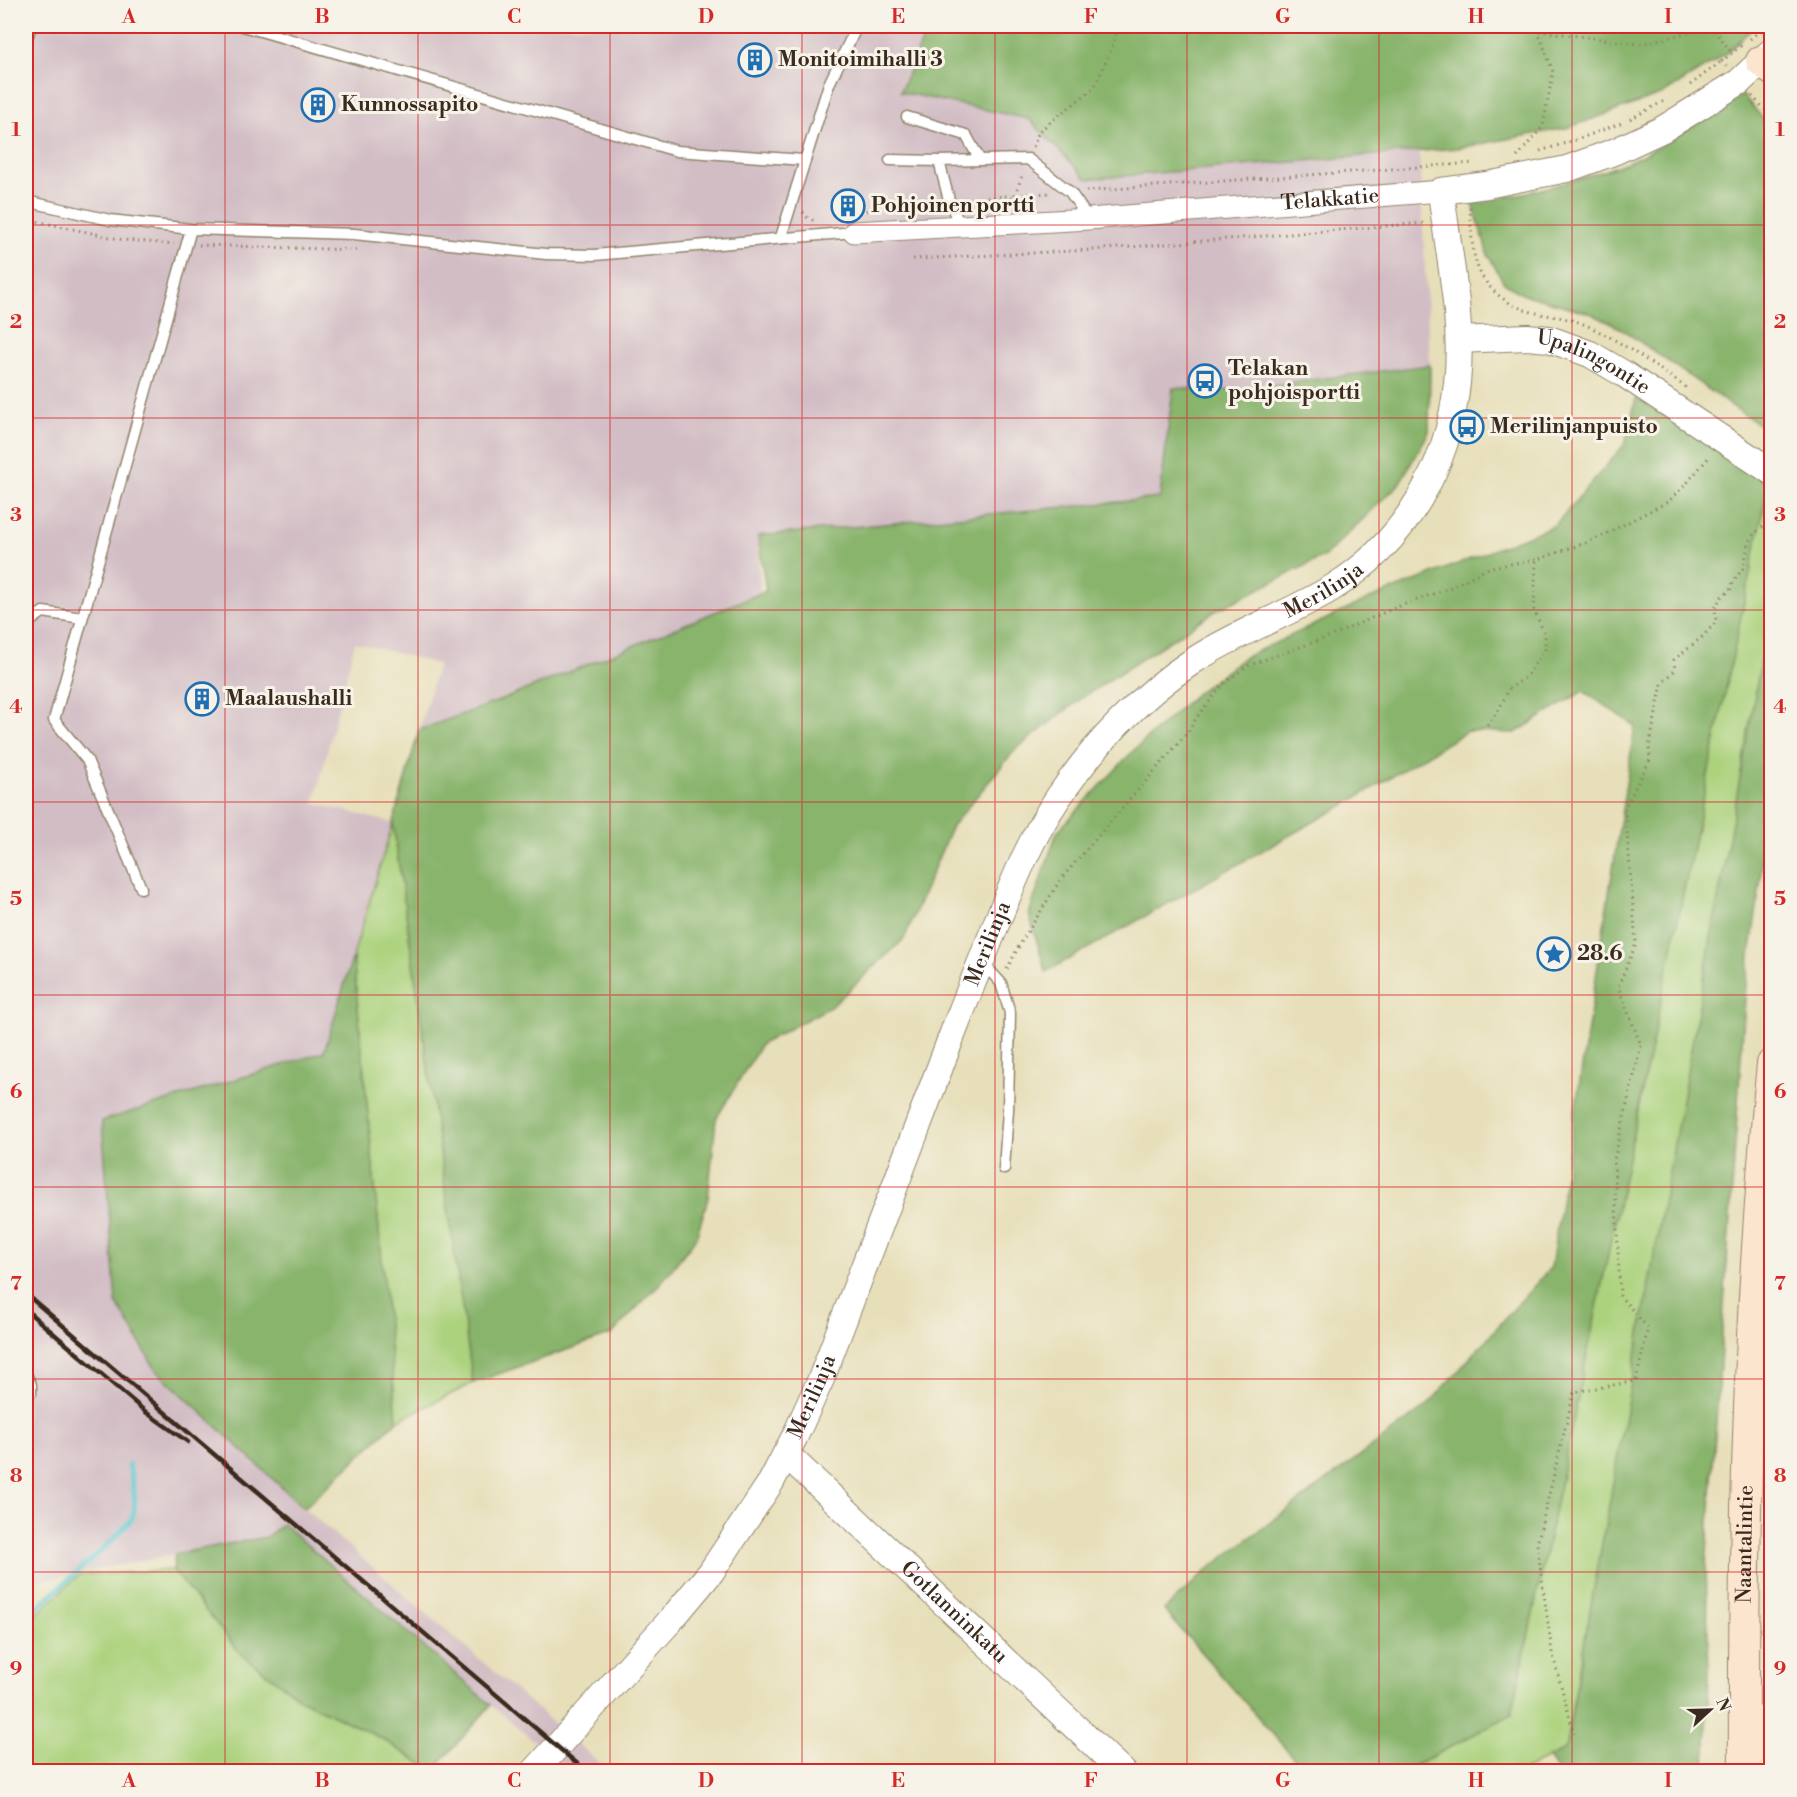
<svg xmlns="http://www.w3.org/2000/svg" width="1797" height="1797" font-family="'Libre Bodoni',serif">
  <rect width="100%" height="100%" fill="#f7f3e8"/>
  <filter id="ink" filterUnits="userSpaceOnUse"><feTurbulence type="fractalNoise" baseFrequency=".0167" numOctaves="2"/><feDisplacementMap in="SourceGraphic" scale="12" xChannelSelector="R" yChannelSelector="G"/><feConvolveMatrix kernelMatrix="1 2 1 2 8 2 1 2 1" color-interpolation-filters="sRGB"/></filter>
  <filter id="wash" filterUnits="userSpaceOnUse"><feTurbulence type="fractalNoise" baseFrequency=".008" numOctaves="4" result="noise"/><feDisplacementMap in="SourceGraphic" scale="24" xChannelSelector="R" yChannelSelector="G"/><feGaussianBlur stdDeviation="1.35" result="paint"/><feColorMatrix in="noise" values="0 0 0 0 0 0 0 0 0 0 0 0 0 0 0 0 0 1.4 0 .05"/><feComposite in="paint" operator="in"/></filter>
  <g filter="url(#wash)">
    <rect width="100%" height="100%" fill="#e7dfb9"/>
    <!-- industrial -->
    <path fill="#d2bdc5" d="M26 26H929L900 92 1029 119 1087 179 1419 151 1430 365 1279 384 1247 391 1173 388 1160 498 758 536 760 594 541 683 419 730 438 664 355 642 314 803 393 823 324 1052 102 1122 156 1370 304 1508 609 1771H570L491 1705 283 1524 266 1537 26 1583Z"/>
    <!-- green -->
    <path fill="#abd27d" stroke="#737e4e" stroke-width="1.5" d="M1768 487 1772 490 1771 608 1565 1750 1523 1771 1404 1772 1512 1714Z
      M393 823 473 1383 397 1421 353 956Z
      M173 1570 240 1653 302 1700 381 1738 433 1771 26 1772V1624L79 1575Z"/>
    <!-- forest -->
    <path fill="#88b46c" stroke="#626f45" stroke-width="1.5" d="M929 26H1755L1723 56 1663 94 1567 128 1458 148 1087 179 1029 119 900 92Z
      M1743 95 1771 128V433L1620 328 1590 313 1522 294 1504 283 1488 255 1473 204C1523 194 1572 183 1620 165 1663 148 1703 119 1743 95Z
      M1430 365 1429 432 1399 484 1325 556 1217 610 1083 697 1015 750 952 826 904 939 832 1006 761 1044 716 1119 708 1198 696 1238 664 1279 612 1334 473 1383 393 823 419 730 501 700 766 591 758 536 1160 498 1173 388 1247 391 1279 384Z
      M1636 398 1758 473 1768 487 1512 1714 1404 1771H1292L1297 1766 1292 1756 1164 1610 1212 1566 1428 1405 1551 1267 1635 726 1583 691 1515 733 1467 731 1351 801 1046 972 1029 914 1057 832 1135 749 1197 693 1245 657 1365 601 1555 525 1625 444Z
      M1771 608 1772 675H1771L1763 651Z
      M1761 661 1771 691V762L1760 885 1746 984 1706 1568 1709 1674 1705 1771H1557L1548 1758 1565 1750Z
      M353 956 397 1421 304 1508 156 1370 116 1302 102 1121 324 1052Z
      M283 1524 491 1705 433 1771 381 1738 302 1700 240 1653 173 1570 175 1554 266 1537Z"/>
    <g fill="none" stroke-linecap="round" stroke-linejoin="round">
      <!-- stream -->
      <path stroke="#5bc8d1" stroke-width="5" d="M26 1617C43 1601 129 1530 133 1516 137 1499 132 1481 129 1465"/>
    </g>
  </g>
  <g filter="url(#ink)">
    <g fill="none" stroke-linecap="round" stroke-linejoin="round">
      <!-- service casing -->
      <g stroke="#91846c" stroke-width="13">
        <path id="service" d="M243 26 677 151 804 160
          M26 42 31 26
          M907 117 966 135 980 160
          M890 160 939 161
          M26 201 110 220 191 229 354 234 546 254 595 255 854 232
          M960 226 949 200 939 161 1028 159 1070 192 1089 219
          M781 237 829 84 857 26
          M26 624 43 612 82 618
          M141 888 87 760 54 720 191 229
          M981 961 1001 983 1010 1013 1008 1110 1004 1169
          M26 1374 31 1385V1393"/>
      </g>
      <!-- minor casing -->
      <g stroke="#91846c" stroke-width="23">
        <g id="minor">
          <path id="s1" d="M854 232 1089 219 1441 191"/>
        </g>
      </g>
      <!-- tertiary casing -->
      <g stroke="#91846c" stroke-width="28">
        <g id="tertiary">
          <path id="s2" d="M1459 340 1527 337 1549 339 1590 354 1624 374 1772 472"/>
          <path id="s3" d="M786 1454 1123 1772"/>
          <path id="s4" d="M534 1772 670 1621 711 1572 771 1482 795 1436 821 1379C865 1265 908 1152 951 1038 967 996 984 954 1001 912 1018 871 1033 835 1058 798 1093 746 1140 696 1193 661 1237 632 1287 615 1332 588 1404 544 1449 466 1457 383 1464 321 1448 253 1441 191L1487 185 1567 169 1616 151 1663 129 1739 82 1772 51"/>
        </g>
      </g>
      <!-- secondary casing -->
      <g stroke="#91846c" stroke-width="32">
        <g id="secondary">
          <path d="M1761 61 1772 70"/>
          <path d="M1757 1721 1767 1772"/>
          <path id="s5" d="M1744 1772C1743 1535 1748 1300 1772 1064"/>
        </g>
      </g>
      <!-- path -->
      <path stroke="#91846c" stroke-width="3" stroke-dasharray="1.5 4.5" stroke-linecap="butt" d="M1539 31 1640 44 1712 27 1732 53
        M1750 39 1765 26
        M1727 66 1722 61 1742 45
        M1690 85 1722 61
        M1752 96 1772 117
        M1630 119 1664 101
        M1033 147 1039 131 1094 88 1113 45 1117 26
        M1540 151 1579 139 1621 123
        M1517 157 1543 126 1553 72 1536 26
        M1086 191 1474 163
        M1015 195 1023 173
        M963 199 1049 193
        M1470 207C1471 225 1471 245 1476 262 1483 287 1507 306 1532 312 1548 316 1565 317 1581 323 1619 339 1653 365 1687 388
        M866 211 879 204 936 201
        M803 212 807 217 814 221
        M26 219 124 240 174 244
        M199 245 357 250
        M913 259 1092 250 1424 223
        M1487 725 1498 711 1509 689 1526 677 1545 649V635L1534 610 1536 561
        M1007 969 1020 944 1061 879 1188 732 1196 718 1223 684 1247 666 1334 635 1394 608 1447 589 1491 567 1536 560 1594 540 1669 501 1686 484 1710 456
        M1574 1734 1552 1652 1537 1544 1574 1392 1636 1381 1648 1328 1620 1296 1614 1160 1641 1045 1618 987 1636 944 1625 807 1650 760 1649 747 1662 684 1675 670 1674 660 1702 637 1716 622 1715 608 1721 597 1730 591 1733 582 1744 567 1748 544 1752 536 1772 519"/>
      <!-- service -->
      <use href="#service" stroke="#fff" stroke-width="10"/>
      <!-- minor -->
      <use href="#minor" stroke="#fff" stroke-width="21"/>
      <!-- tertiary -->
      <use href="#tertiary" stroke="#fff" stroke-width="26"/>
      <!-- secondary -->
      <use href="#secondary" stroke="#fce5cf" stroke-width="30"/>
      <!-- rail -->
      <path stroke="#3b2a1e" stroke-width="4.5" d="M26 1294 587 1772
        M26 1310 147 1413 188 1442"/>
    </g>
  </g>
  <!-- grid -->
  <path fill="none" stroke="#d62828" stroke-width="1.5" stroke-opacity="0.55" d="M225 26V1772M418 26V1772M610 26V1772M802 26V1772M995 26V1772M1187 26V1772M1379 26V1772M1572 26V1772M26 225H1772M26 418H1772M26 610H1772M26 802H1772M26 995H1772M26 1187H1772M26 1379H1772M26 1572H1772"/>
  <!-- icons -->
  <defs>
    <g id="building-ring" transform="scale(1.725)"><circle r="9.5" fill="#f7f3e8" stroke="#1f6fb2" stroke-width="1.5"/><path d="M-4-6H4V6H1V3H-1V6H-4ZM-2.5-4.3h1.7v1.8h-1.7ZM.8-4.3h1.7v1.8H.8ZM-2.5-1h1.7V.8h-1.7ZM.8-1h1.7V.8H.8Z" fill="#1f6fb2"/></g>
    <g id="bus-ring" transform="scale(1.725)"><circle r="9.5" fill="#f7f3e8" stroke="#1f6fb2" stroke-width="1.5"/><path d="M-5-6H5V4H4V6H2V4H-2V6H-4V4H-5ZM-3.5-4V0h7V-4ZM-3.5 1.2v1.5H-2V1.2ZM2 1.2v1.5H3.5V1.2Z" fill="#1f6fb2"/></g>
    <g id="sight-ring" transform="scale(1.725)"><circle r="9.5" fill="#f7f3e8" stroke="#1f6fb2" stroke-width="1.5"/><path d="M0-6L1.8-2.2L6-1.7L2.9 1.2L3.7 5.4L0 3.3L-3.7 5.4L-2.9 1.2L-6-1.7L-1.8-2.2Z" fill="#1f6fb2"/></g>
  </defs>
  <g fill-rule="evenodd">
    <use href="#building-ring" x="755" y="60"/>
    <use href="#building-ring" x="318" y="105"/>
    <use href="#building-ring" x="848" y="206"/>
    <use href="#bus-ring" x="1205" y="381"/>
    <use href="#bus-ring" x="1467" y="427"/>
    <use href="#building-ring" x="202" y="699"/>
    <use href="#sight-ring" x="1554" y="954"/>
  </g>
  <g text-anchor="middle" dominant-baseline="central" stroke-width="6" stroke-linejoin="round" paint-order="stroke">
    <!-- poi labels -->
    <g font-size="21" font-weight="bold" fill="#3b2a1e" stroke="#f7f3e8" text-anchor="start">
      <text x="778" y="60">Monitoimihalli 3</text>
      <text x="341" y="105">Kunnossapito</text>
      <text x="871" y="206">Pohjoinen portti</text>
      <text x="1228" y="369">Telakan<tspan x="1228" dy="24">pohjoisportti</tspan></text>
      <text x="1490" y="427">Merilinjanpuisto</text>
      <text x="225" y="699">Maalaushalli</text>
      <text x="1577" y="954">28.6</text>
    </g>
    <!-- street labels -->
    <g font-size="21" fill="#3b2a1e" stroke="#f7f3e8">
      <text stroke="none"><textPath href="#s1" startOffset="477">Telakkatie</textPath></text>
      <text stroke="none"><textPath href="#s2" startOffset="140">Upalingontie</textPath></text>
      <text stroke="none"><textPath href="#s4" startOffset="1460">Merilinja</textPath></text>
      <text stroke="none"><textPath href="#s4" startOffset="956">Merilinja</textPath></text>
      <text stroke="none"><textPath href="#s4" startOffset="470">Merilinja</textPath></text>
      <text stroke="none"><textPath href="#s5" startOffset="228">Naantalintie</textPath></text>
      <text stroke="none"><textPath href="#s3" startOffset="231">Gotlanninkatu</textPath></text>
    </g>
  </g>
  <!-- margin -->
  <rect width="1797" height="1797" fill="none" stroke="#f7f3e8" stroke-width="66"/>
  <!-- north arrow -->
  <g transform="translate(1710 1710) rotate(68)" stroke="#f7f3e8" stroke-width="4.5" paint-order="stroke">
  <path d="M0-4.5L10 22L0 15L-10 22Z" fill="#3b2a1e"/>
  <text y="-9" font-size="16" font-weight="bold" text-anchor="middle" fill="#3b2a1e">N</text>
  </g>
  <rect x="33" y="33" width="1731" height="1731" fill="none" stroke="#d62828" stroke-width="2"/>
  <g font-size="20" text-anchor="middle" font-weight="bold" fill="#d62828">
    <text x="129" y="23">A</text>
    <text x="322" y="23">B</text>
    <text x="514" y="23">C</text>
    <text x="706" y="23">D</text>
    <text x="898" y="23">E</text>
    <text x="1091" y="23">F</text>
    <text x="1283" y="23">G</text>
    <text x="1476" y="23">H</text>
    <text x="1668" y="23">I</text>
    <text x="16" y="136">1</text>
    <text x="1780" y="136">1</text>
    <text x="16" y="328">2</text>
    <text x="1780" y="328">2</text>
    <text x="16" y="521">3</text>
    <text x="1780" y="521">3</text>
    <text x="16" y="713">4</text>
    <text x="1780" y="713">4</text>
    <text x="16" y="905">5</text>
    <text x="1780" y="905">5</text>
    <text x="16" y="1098">6</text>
    <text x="1780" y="1098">6</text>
    <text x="16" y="1290">7</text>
    <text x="1780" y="1290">7</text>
    <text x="16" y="1482">8</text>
    <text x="1780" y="1482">8</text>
    <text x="16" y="1675">9</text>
    <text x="1780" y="1675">9</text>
    <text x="129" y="1787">A</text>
    <text x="322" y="1787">B</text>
    <text x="514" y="1787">C</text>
    <text x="706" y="1787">D</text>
    <text x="898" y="1787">E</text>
    <text x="1091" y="1787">F</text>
    <text x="1283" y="1787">G</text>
    <text x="1476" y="1787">H</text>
    <text x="1668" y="1787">I</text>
  </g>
</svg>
